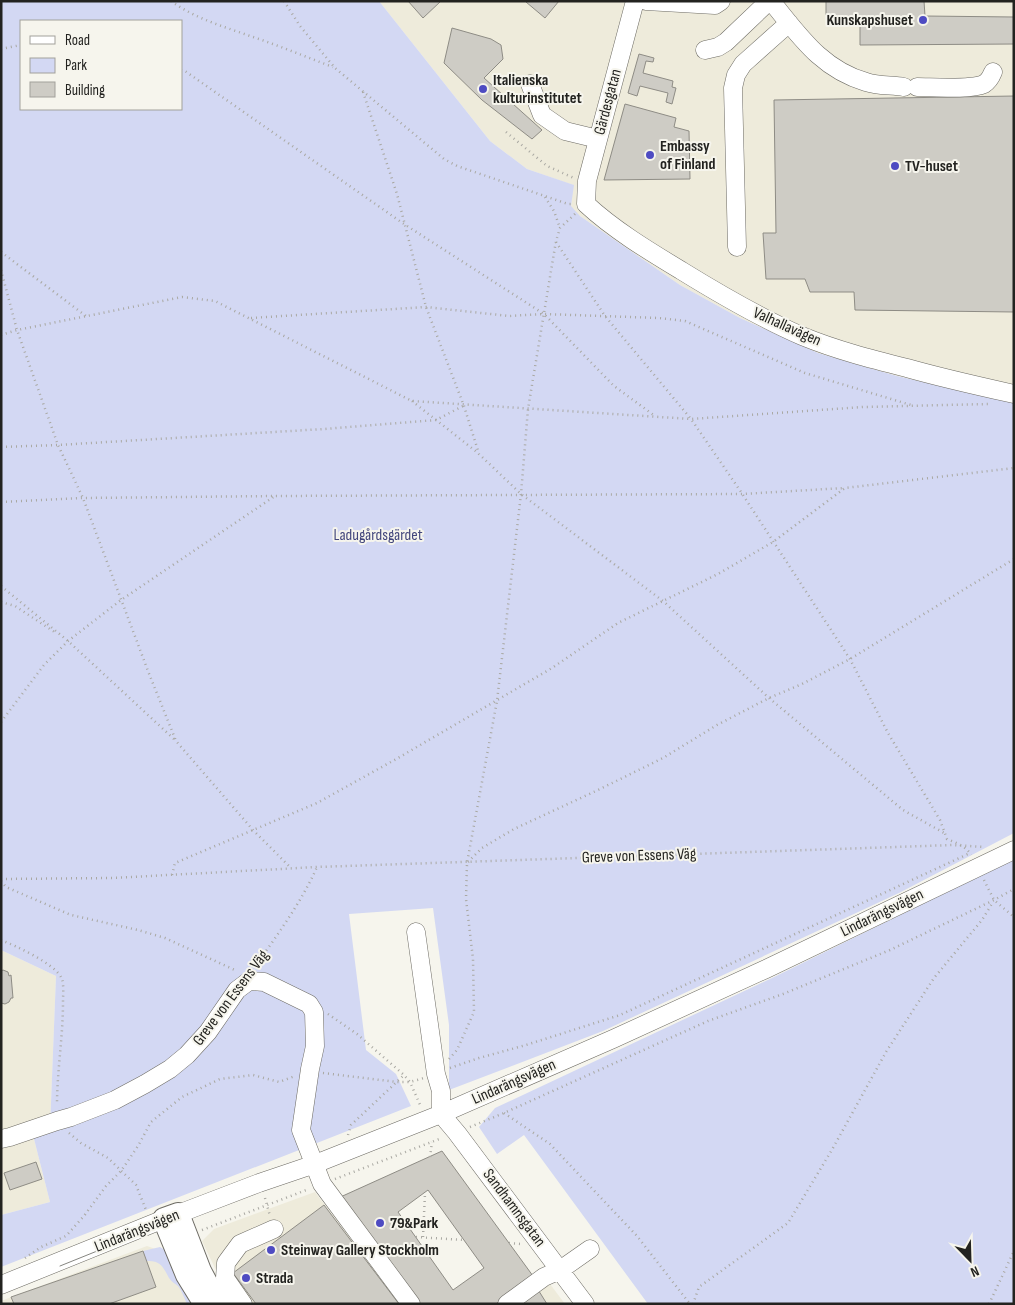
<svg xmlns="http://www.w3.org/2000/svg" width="1015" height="1305" font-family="'Sofia Sans Condensed',sans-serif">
  <rect width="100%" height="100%" fill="#f6f5ed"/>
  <!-- built -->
  <path fill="#eeebdb" d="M379 1H1014V403L897 376 818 353 740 318 680 285 580 216 571 207 573 185 527 169 490 141Z
    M1 950 56 976 50 1129 33 1135 50 1202 1 1215Z
    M315 1192 400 1304H237L225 1289 202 1241 214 1229Z
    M147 1246 164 1252 190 1304H1V1301Z
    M545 1281 550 1284 565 1304H514Z"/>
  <!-- green -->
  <path fill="#d3d8f3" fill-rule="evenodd" d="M1 1H379L490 141 527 169 574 185 571 206 580 216 680 285 740 318 818 353 897 376 1014 403V833L899 893 603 1031 449 1090V1025L433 908 349 914 366 1050 396 1074 411 1106 1 1267V1215L50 1202 33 1135 50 1128 56 976 1 950ZM21 21H181V109H21Z
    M1014 859V1304H648L524 1135 497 1154 479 1127 495 1108 772 978Z
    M160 1247 165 1250 191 1304H187C184 1298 182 1291 178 1286 175 1284 171 1281 169 1278 163 1267 161 1260 146 1261L143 1251Z"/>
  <!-- building -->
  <path fill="#ceccc5" stroke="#8e8c85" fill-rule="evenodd" d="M408 1H441L423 18Z
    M527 1H559L545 18 526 2Z
    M826 1H924L925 16 1014 17V44L860 45V24L832 25V14L826 15Z
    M452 28 491 39 501 45 503 59 484 78 542 130 532 139 482 100 444 63Z
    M639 54 654 58 653 62 646 61 643 73 673 81 672 87 676 88 672 104 666 102 668 93 640 86 637 96 628 93Z
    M1014 96V312L855 310 854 292H810L805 279H766L763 233H776L774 100Z
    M625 104 676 118 674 127 689 131 690 179 604 180Z
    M3 970 8 972 9 976 11 975 13 998H11L9 1002 5 1004 1 1003V971Z
    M442 1151 533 1276 496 1304H415L336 1199ZM428 1190 484 1268 453 1290 398 1212Z
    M36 1162 42 1179 10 1190 4 1173Z
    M324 1205 399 1304H256L233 1273Z
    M143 1251 156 1287 109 1304H14L11 1297Z
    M537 1288 547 1304H517Z"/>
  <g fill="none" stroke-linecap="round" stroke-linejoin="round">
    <!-- minor casing -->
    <g stroke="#6d6b64" stroke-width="19">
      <path id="minor" d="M635 1 587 181 586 204C614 230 649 251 682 271 721 295 760 318 802 336 836 350 871 359 907 368 942 378 978 386 1014 394
        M646 1 715 5 721 1
        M771 1C799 35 821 69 866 82 877 86 892 85 904 87
        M705 50 718 47 726 42 769 1
        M530 84 542 115 565 131 598 139
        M917 87C932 87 971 90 984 84 989 81 991 77 993 72
        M737 247 733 88 736 75 743 64 789 23
        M416 932 436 1074 441 1091V1114L457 1133 585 1304
        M1 1139 10 1137 57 1121 71 1117 115 1100 145 1084 170 1069 187 1055 208 1032 237 990 249 981 264 982 309 1004 314 1012 315 1046 310 1069 301 1130 322 1184 411 1304
        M178 1214 259 1183 315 1164 441 1114 613 1039 766 969 1014 850
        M1 1285 164 1219
        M243 1304 225 1278 226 1263 240 1244 274 1229
        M507 1304 544 1277 560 1270 590 1249"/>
    </g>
    <!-- major casing -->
    <g stroke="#6d6b64" stroke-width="24">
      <path id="major" d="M205 1304 187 1275 164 1219 178 1214 200 1271 209 1288 222 1304"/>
    </g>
    <!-- path -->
    <path stroke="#a9a8a2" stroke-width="2.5" stroke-dasharray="1 4" stroke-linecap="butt" d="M171 1C196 19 225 27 253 37 280 46 306 57 333 67
      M284 1 300 26 335 68 444 159 457 166 568 204H572
      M1 49 21 45
      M181 70 185 71 404 224 544 314 614 386 655 416
      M363 92 397 194 426 307 464 406 479 454 521 494 663 601 769 698 903 810 946 834
      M506 132 547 166 574 178
      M545 197 554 211 560 228
      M556 242 605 316 691 419 741 492 850 659 888 733 940 820 947 839C956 843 966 846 971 855
      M1 252 86 316
      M1 270 17 330 58 445 83 498 148 671 176 741 253 830 291 868
      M251 318 426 307 509 316 544 314 659 318 685 321 805 373 911 405
      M1 335 17 330 182 297 215 301 412 401 691 419 863 407 988 404
      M412 401 478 453
      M1 447 58 445 324 429 436 420 463 406
      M1 502 83 498 275 496 742 494 844 488
      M1 586 68 641 175 740
      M1 602 15 606 56 633
      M1 722 44 665 68 641 121 600 275 496
      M468 862 482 848 514 829 598 790 663 758 717 725 769 698 802 684 850 659 1014 559
      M172 875 175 863 317 803 398 758 552 668 618 623 718 574 773 542 845 488 1014 468
      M1 879 112 878 317 867 953 845 984 847
      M984 880 994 900 1014 917
      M1 881 6 887 71 915 138 930 165 938 237 971
      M1 940C16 946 56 964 62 979 64 985 63 995 63 1002 63 1037 57 1071 57 1105
      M255 967C277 935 301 903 317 867
      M328 1014 357 1034 404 1075 410 1082 421 1107
      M449 1059 457 1050 474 1012 473 959 466 899 467 863 497 701 521 494 528 409 556 241 560 228 576 213
      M450 1068 479 1058 526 1045 620 1015 968 854
      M323 1073 397 1082H410L424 1078
      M504 1113 550 1144 637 1236 690 1304
      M470 1127 504 1113 708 1021 783 994 890 950 994 900 1014 889
      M69 1133 81 1143 108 1158 136 1185 146 1210
      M348 1135 351 1125 404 1075
      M430 1157 432 1142
      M335 1179 442 1138
      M265 1198 270 1216
      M202 1230 309 1189
      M416 1237 464 1240
      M423 1237 425 1193
      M509 1243 521 1244
      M25 1258 41 1247 66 1236 84 1216 106 1186 121 1171 138 1146 151 1122 182 1097 220 1079 253 1075 279 1082 295 1076
      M693 1304 699 1287 788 1223 833 1148 886 1052 934 978 982 920 993 902
      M989 1304 1014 1251"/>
    <!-- minor -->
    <use href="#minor" stroke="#fff" stroke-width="18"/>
    <!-- major -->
    <use href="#major" stroke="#fff" stroke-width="22"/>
    <!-- tram -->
    <path stroke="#868681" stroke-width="1" d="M60 1266 122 1241"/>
  </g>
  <!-- markers -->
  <g fill="#4e4bc2" stroke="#f6f5ed" stroke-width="2">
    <circle cx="923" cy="20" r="5"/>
    <circle cx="483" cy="89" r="5"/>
    <circle cx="650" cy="155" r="5"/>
    <circle cx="895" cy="166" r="5"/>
    <circle cx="380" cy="1223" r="5"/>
    <circle cx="271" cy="1250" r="5"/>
    <circle cx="246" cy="1278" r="5"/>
  </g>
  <g text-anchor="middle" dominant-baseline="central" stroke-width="4" stroke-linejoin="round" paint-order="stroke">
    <!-- poi labels -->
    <g font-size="16" font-weight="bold" fill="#232320" stroke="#f6f5ed" text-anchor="start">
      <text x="913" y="20" text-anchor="end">Kunskapshuset</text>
      <text x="493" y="80">Italienska<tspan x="493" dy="18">kulturinstitutet</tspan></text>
      <text x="660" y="146">Embassy<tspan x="660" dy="18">of Finland</tspan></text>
      <text x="905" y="166">TV-huset</text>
      <text x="390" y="1223">79&amp;Park</text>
      <text x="281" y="1250">Steinway Gallery Stockholm</text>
      <text x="256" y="1278">Strada</text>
    </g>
    <!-- street labels -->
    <g font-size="16" fill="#232320" stroke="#f6f5ed">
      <text transform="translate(608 102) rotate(-75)">Gärdesgatan</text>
      <text transform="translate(787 327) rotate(24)">Valhallavägen</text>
      <text transform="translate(639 856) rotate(-2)">Greve von Essens Väg</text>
      <text transform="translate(882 913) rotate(-26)">Lindarängsvägen</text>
      <text transform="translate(231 998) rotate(-53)">Greve von Essens Väg</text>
      <text transform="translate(514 1082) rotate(-24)">Lindarängsvägen</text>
      <text transform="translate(514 1208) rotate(53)">Sandhamnsgatan</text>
      <text transform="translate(137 1231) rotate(-22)">Lindarängsvägen</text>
    </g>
    <!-- park labels -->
    <g font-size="16" fill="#42467c" stroke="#f6f5ed">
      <text x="378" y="535">Ladugårdsgärdet</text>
    </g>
  </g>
  <!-- border -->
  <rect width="1015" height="1305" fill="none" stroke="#232320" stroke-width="5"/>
  <!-- legend -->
  <rect x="20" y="20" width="162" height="90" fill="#f6f5ed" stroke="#a2a19b"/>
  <rect x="30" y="36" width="25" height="8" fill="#ffffff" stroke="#a2a19b"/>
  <text x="65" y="45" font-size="15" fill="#232320">Road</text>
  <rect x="30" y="58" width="25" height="15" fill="#d3d8f3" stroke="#a2a19b"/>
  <text x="65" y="70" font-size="15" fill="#232320">Park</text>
  <rect x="30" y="82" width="25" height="15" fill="#ceccc5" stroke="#a2a19b"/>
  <text x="65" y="95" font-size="15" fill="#232320">Building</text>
  <!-- north arrow -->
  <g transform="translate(970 1260) rotate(157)" stroke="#f6f5ed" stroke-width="4" paint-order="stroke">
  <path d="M0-4L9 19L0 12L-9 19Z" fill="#232320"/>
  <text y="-8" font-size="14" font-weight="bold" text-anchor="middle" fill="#232320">N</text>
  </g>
</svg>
